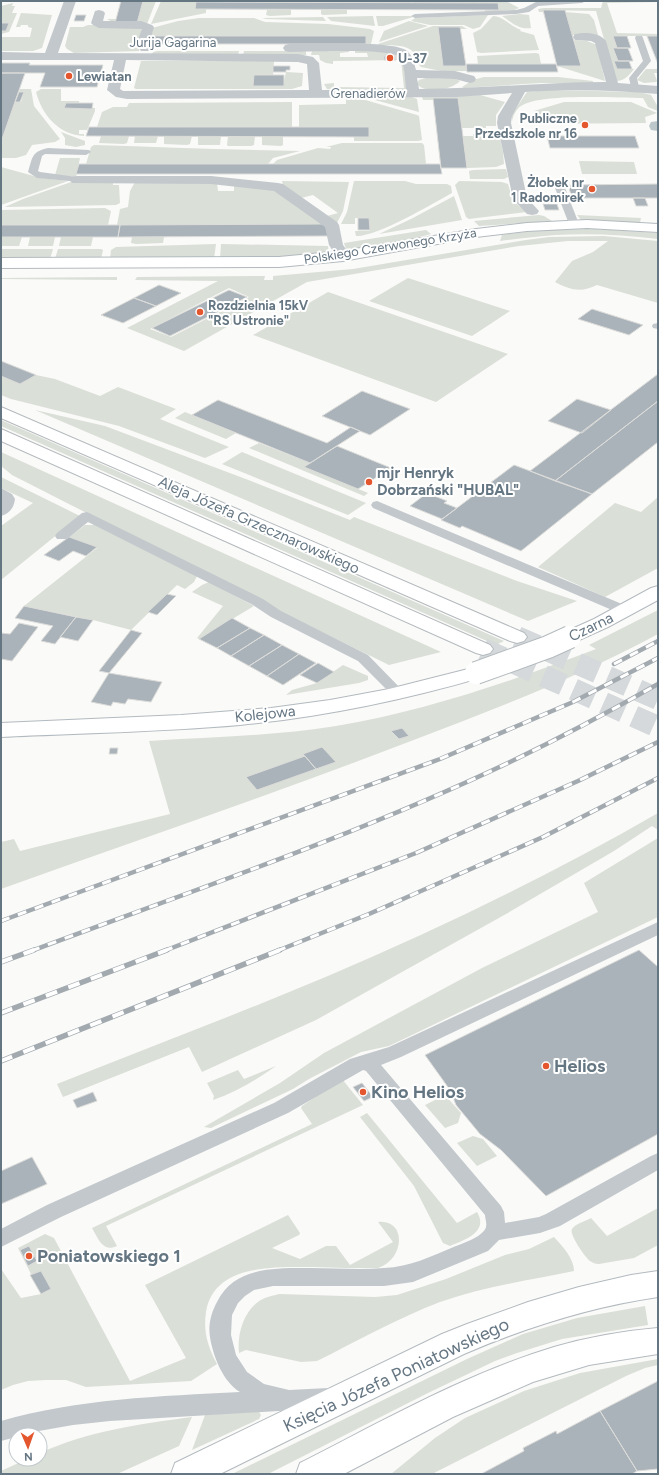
<svg xmlns="http://www.w3.org/2000/svg" width="659" height="1475" font-family="Figtree,sans-serif">
  <rect width="100%" height="100%" fill="#fafaf8"/>
  <!-- green -->
  <path fill="#dadfd7" fill-rule="evenodd" d="M143 1H156L147 24 114 23 107 19H116L115 22 137 23Z
    M161 1H248L247 2H196L195 9H206V13L151 24Z
    M255 1H411V3L255 2Z
    M414 1H506L519 8 514 10 485 12V10H499L498 3H414Z
    M603 1H658V2L607 3 617 33 658 34V36H613L617 48 613 49 618 61H615L617 68 634 69C629 75 625 81 616 81L596 11 543 10V12H539L538 9 544 8H601Z
    M13 3 12 6H15L12 13H17L9 32 1 34V31L9 23H1V6Z
    M267 10H291V15L270 16 266 15Z
    M321 10H347V14L323 15 321 14Z
    M565 12 589 14 594 20 598 35H572Z
    M21 13 52 15 42 48 33 51H1V37H30L32 28 28 27V25H21L20 27H16Z
    M520 14 529 15 531 28C519 30 511 22 502 16Z
    M488 15 480 27 473 29 464 25H430L411 21 415 18Z
    M373 16 375 26 331 21 327 17Z
    M376 16H412L413 17 383 26H378Z
    M493 16C503 16 511 27 521 30L520 31 534 35 539 50 481 53 477 52 473 33 481 29Z
    M323 17 326 21 266 19 262 18Z
    M199 18H254L265 22 328 24 370 29 374 31 371 44 149 36 152 28 178 21Z
    M409 21 428 26 379 42 384 31Z
    M88 25 135 26 143 30 139 51 74 53 67 49 65 46 70 27H83Z
    M433 26H462L467 29H460L459 27H438L443 66H466L467 71H441L421 67C417 63 417 57 414 53 407 43 388 46 379 45L378 44Z
    M574 40 587 41 597 45 605 81 557 66H581Z
    M158 51H239L238 55 152 54 153 52Z
    M244 51H306V55H243Z
    M312 51H349V52L340 53V57H368L367 53H355V51H388L402 58 408 89H327L324 84 334 83V87L404 88 401 60 333 61V64L326 63 320 60 319 55H311Z
    M536 53 539 54 541 64H478L477 56Z
    M141 61H274L273 75H254L253 86H283L286 72 303 73 302 86 292 89H136L134 88Z
    M646 69H658V73H654L657 81 656 82 644 83 637 80Z
    M484 77H558L593 81V83H540L464 88 462 87 473 80Z
    M426 78 456 79 460 81C452 90 425 94 417 84L419 80Z
    M20 89H31L34 106 60 139 55 142 32 145 26 155 16 158H1V142L15 102H21L24 92H19Z
    M41 89H61V101H79V103H66L65 108H95V111L88 128 87 130H79V134H84V136C59 135 42 115 36 92Z
    M548 90 639 92 651 95 658 107V111L648 107 643 98C617 98 540 93 521 106 516 109 513 116 512 121V114L527 92Z
    M480 95 505 102 496 115V126H486V128H462L458 98H434V100H423L422 97Z
    M346 97H355L417 115 419 116 422 140 418 141H354V137L369 136V127H299V105L346 104Z
    M364 97H412L417 99 419 112Z
    M292 102V127H97L102 112 113 107H127L129 103Z
    M564 102H631L657 113 645 117 646 123 536 124 534 111Z
    M61 132 85 141V145L76 147 65 145V138Z
    M473 134H499L503 152 504 164 496 167 467 168 463 136H473Z
    M101 136H129L127 143 124 144 99 143Z
    M135 136H158L156 143H134Z
    M164 136H192L190 144 187 145 164 144Z
    M198 136H221L220 145H198Z
    M228 136H255L254 145 251 146H228L227 145Z
    M262 136H283V145L281 146 262 145Z
    M342 143H422L424 145 426 164H273L277 160 318 148 330 149 331 147H326Z
    M94 145C162 147 231 150 300 151L273 158 268 164H86L91 147Z
    M60 158H80L76 177 55 175Z
    M579 161 634 162 637 174H582Z
    M1 167 41 178 68 181 1 205Z
    M506 169 508 177 504 179H470L469 171 473 170Z
    M74 181 113 182V185H119L120 203 116 205 5 207 23 199Z
    M282 181 349 182 343 211 337 223 327 216 338 213 313 195 301 198 283 185Z
    M354 181H405L416 184H447L451 186 452 193C432 204 377 237 356 236L355 231H370L369 218H355V224H341L347 212Z
    M459 181 502 182 508 184 513 201 527 212 469 219 466 217 455 185Z
    M135 182 217 183 218 191H234V185L270 188 327 224 117 225 120 209 128 207 130 191Z
    M454 196 462 220 379 234 411 219Z
    M105 208 111 211 108 225H1V210Z
    M539 215 544 216 552 221 479 226 474 221Z
    M577 215 641 218 640 223 581 220Z
    M596 229 658 233V239C624 235 590 233 556 235 537 236 519 239 500 241L502 235C533 230 565 229 596 229Z
    M426 230 431 234 397 243 349 251 346 249 344 243Z
    M604 236 658 241V303L597 285C581 293 570 290 555 282L572 261 593 252 608 241H568L519 246 307 282 184 351 127 328 218 281 135 280 137 277 265 276 264 280H273V276L353 269 526 240 549 237ZM229 288 249 297 171 337 150 329Z
    M1 237H22L19 246H1Z
    M30 237H55L53 246H28Z
    M61 237H93L91 246H59Z
    M132 237H164L163 243 136 244 131 243Z
    M216 244 214 259H110L111 250 116 247Z
    M221 244 328 246 329 254 220 259Z
    M1 249H53L50 259H1Z
    M58 249H101L103 250 101 259H55Z
    M117 277V280L1 279V278Z
    M408 278 510 311 472 336 369 301Z
    M328 292 508 354 436 402 253 335Z
    M1 361 36 375 55 379 100 396 118 387 176 409 160 419 229 447 205 458 119 426 11 399 1 395Z
    M35 410 105 426 251 481 350 520 354 517 517 581 577 601 528 621Z
    M185 412 236 433 226 439 175 418Z
    M1 420 504 641 496 645 1 426Z
    M259 443 310 463 305 467 368 493 364 496 249 448Z
    M1 452 441 652 389 665 275 609 12 475 1 466Z
    M242 452 366 503 348 515 222 464Z
    M1 477 80 516 1 580V526L33 503 1 488Z
    M658 497V568L605 597 538 567 615 503 641 512Z
    M85 525H95L197 576 194 582 185 589 177 585 131 630 93 620 24 606 97 548 69 537Z
    M209 582 254 606 199 639 197 638 223 606 192 592 202 585Z
    M658 610V634C579 677 495 709 411 741 276 793 138 840 1 889V842L14 839 20 851 170 814 149 741C211 737 274 736 336 726 425 711 512 681 596 649L589 645Z
    M343 665 368 676V680L359 683 286 695 292 690 317 683Z
    M658 813V830L652 826 614 851 506 914 316 1020 202 1072 189 1047 63 1097 57 1084C147 1048 238 1014 328 976 441 928 552 874 658 813Z
    M658 838V917L389 1046 361 1052 309 1079 293 1089 211 1128 204 1127 280 1083 324 1053 482 968 598 912 584 883Z
    M276 1066C256 1080 236 1092 213 1100L214 1096 207 1083 238 1070 244 1079Z
    M342 1079 363 1105 106 1226 117 1246C103 1253 98 1238 92 1228L312 1124 301 1108 302 1106Z
    M445 1095 461 1113 458 1123 445 1128 425 1105Z
    M367 1113 457 1223 477 1212C489 1232 465 1240 450 1246L443 1243 414 1186 360 1117Z
    M473 1136 483 1139 497 1156 477 1166 457 1143Z
    M658 1208V1245L634 1258 599 1264C595 1264 593 1263 590 1261 585 1257 569 1234 572 1229 575 1224 586 1221 591 1218L607 1236Z
    M288 1215 300 1233 299 1235 272 1248 300 1259 326 1246H336L350 1265 393 1242 378 1222C407 1219 405 1259 378 1268 357 1268 335 1268 314 1267 276 1267 214 1263 206 1312 203 1332 208 1347 217 1364L191 1381 86 1387 66 1380H46L28 1381 13 1385 1 1390V1269L21 1298 41 1294 18 1248 45 1234 54 1238 130 1381 186 1358 145 1285Z
    M554 1237C562 1246 574 1258 574 1271 530 1280 483 1287 440 1302 398 1318 357 1341 317 1361L301 1362 246 1350 239 1353C237 1335 243 1313 258 1302 264 1297 272 1296 279 1294L375 1297 397 1295 446 1279 505 1255 529 1249Z
    M645 1306 648 1325 562 1339 517 1353 495 1361 428 1393 268 1474H232L467 1359 523 1334 577 1318Z
    M658 1359V1365L645 1368 626 1376 432 1474H391L435 1438 465 1418 524 1391 580 1373Z
    M255 1411 259 1412 261 1415 259 1419 192 1450 205 1415Z
    M192 1417 179 1446 117 1474H1V1471L27 1459H40V1453C89 1431 139 1424 192 1417Z"/>
  <g fill="none" stroke-linecap="round" stroke-linejoin="round">
    <!-- canal -->
    <path fill="#bbc7cb" fill-rule="evenodd" d="M658 121V131L651 130 649 126 651 122Z"/>
  </g>
  <!-- building -->
  <path fill="#aab3b9" stroke="#dcdcda" d="M121 1H143L137 23H115Z
    M196 2 498 3 499 10 195 9Z
    M543 10H565L581 66H557Z
    M76 15H86L84 21H74Z
    M1 23H9L6 31H1Z
    M438 27H460L466 66H443Z
    M149 36H366V44H147Z
    M613 36H627L631 48H617Z
    M647 36H658V64Z
    M613 48H628L633 61H618Z
    M384 56H395L396 60H384Z
    M614 61H629L632 69H617Z
    M1 63H30L29 65H103L97 87H40L45 73H1Z
    M466 64H556L558 72H467Z
    M273 66H290V70H286V72H273Z
    M2 73H25L1 142V75Z
    M254 75H284V86H253Z
    M19 92H24L20 102H15Z
    M433 98H458L467 168H441Z
    M66 103H93L92 109 64 108Z
    M89 127H369V137L86 136Z
    M547 136H635L639 148H550Z
    M79 164H440L442 174H76Z
    M658 184V198H572L568 185Z
    M633 198H645L648 206H636Z
    M543 204H557L559 210H545Z
    M358 218H369L370 230H358Z
    M327 224 328 236 118 237 120 225Z
    M1 225H120L118 237H1Z
    M159 285 181 293 156 306 134 298Z
    M229 290 247 297 170 336 152 328Z
    M134 298 156 306 123 323 101 315Z
    M592 309 643 325 629 335 578 319Z
    M1 361 36 375 20 384 1 376Z
    M658 374V401L555 481 530 471Z
    M362 391 410 409 370 435 322 416Z
    M577 399 611 410 582 433 548 421Z
    M218 400 327 443 351 427 360 431 310 463 192 415Z
    M658 401V442L592 494 555 481Z
    M337 446 391 468 358 489 304 467Z
    M514 465 592 494 521 551 462 526 460 528 441 520Z
    M427 493 447 501 444 503 457 508 442 519 410 506Z
    M69 537 97 547 86 556 73 551 59 561 44 555Z
    M167 594 176 596 157 615 148 612Z
    M24 606 76 617 55 644 41 641 53 626 15 618Z
    M76 617 93 620 78 641 60 637Z
    M232 618 250 628 217 648 199 639Z
    M19 623 38 627 12 661 1 659V633L10 634Z
    M250 628 264 635 231 656 217 648Z
    M131 630 142 633 109 673 99 671Z
    M264 635 282 645 249 666 231 656Z
    M282 645 299 654 267 676 249 666Z
    M299 654 316 663 283 685 267 676Z
    M318 663 334 672 317 683 300 675Z
    M109 673 162 682 151 702 128 699 125 704 113 702 111 706 91 702Z
    M402 728 409 736 399 739 391 731Z
    M322 747 336 762 316 769 303 754Z
    M110 748H118L117 754H109Z
    M305 756 316 769 257 790 246 777Z
    M639 950 658 967V1134L546 1196 501 1150 480 1134 456 1105 450 1090 425 1055Z
    M362 1083 373 1097 364 1101 353 1087Z
    M93 1092 97 1101 77 1108 73 1100Z
    M32 1157 47 1184 1 1204V1171Z
    M29 1246 37 1261 28 1266 20 1250Z
    M41 1271 51 1289 41 1294 30 1275Z
    M658 1381V1469L637 1471 600 1411Z
    M600 1411 637 1471 632 1474H481L524 1451 523 1448 556 1431 557 1434Z"/>
  <g fill="none" stroke-linecap="round" stroke-linejoin="round">
    <!-- primary-tunnel -->
    <path stroke="#d5d9db" stroke-width="22" stroke-dasharray="22 11" stroke-linecap="butt" d="M517 637 658 699
      M483 649 658 727"/>
    <!-- secondary casing -->
    <g stroke="#b3babf" stroke-width="2">
      <path id="secondary" d="M587 220 658 224V232L587 228 527 231 476 237 343 261 279 267 1 268V258L279 257 343 251 476 229 527 223Z
        M658 586V600L608 627 577 641 570 643 563 641 560 637 563 633 594 619 651 588Z
        M476 667 483 669 487 673 483 677C404 700 323 717 240 725 161 732 81 733 1 737V723L181 715 271 708 330 700 389 689Z
        M658 1271V1297C590 1307 527 1327 464 1354L220 1474H171L175 1463 442 1334 467 1324 528 1302 579 1287 631 1275Z
        M658 1328V1354L589 1365 533 1382 453 1417 344 1474H296L300 1463C383 1421 465 1374 554 1347 588 1337 623 1331 658 1328Z"/>
    </g>
    <!-- primary casing -->
    <g stroke="#b5babe" stroke-width="2">
      <path id="primary" d="M1 407 524 633 527 637 524 641 517 643 510 641 1 418Z
        M1 429 490 645 493 649 490 653 483 655 476 653 1 441Z"/>
    </g>
    <!-- lane -->
    <path fill="#c3c8cc" fill-rule="evenodd" d="M586 1 582 3 538 6 529 12 516 14 415 18 411 16 415 14 516 10 524 8 536 2Z
      M636 36H642L643 38 651 61 637 78 639 87 635 90 631 87 629 78 643 61 635 38Z
      M48 148 89 150 91 152 86 155 45 154 42 156 38 171 40 172 77 177 80 178 82 180 80 182 37 178 28 172C33 157 31 152 48 148Z
      M560 185 565 188 579 224 578 226H570L569 224 555 188Z
      M658 323V329L653 328 652 326 653 324Z
      M1 488 12 494 15 499C14 508 9 514 1 516Z
      M377 501 629 607 631 610 629 613 624 614 619 613 373 508 371 505 373 502Z
      M87 512 263 599 281 611 368 655 405 693 403 696 398 697 393 696 358 661 271 617 253 605 88 522 67 539H57L55 536 57 533 82 513Z
      M658 922V935L401 1057 381 1065 501 1206 504 1212 505 1223 539 1217 546 1214 651 1156 658 1153V1170L560 1226 540 1233 499 1240 488 1251 413 1282 384 1286H273L254 1290 245 1296 238 1303 232 1315 231 1335 236 1355 247 1372 264 1384 289 1390 328 1388 336 1391 339 1398 336 1405 328 1408 110 1421 73 1425 16 1435V1437L1 1441V1421C78 1399 160 1396 240 1392 223 1382 213 1356 210 1337 208 1325 211 1313 217 1302 234 1266 277 1268 311 1268 335 1268 360 1270 384 1268 410 1267 432 1256 456 1246 464 1243 484 1236 486 1227 487 1223 485 1218 485 1215L366 1071 363 1070 288 1113 61 1217 1 1247V1229L47 1205 274 1103 350 1059 389 1047Z"/>
    <!-- street -->
    <path fill="#c3c8cc" fill-rule="evenodd" d="M64 1H76L58 53 298 54 313 57 319 63 322 90 406 89C405 80 405 64 399 57 390 48 306 52 289 52L285 51 283 48 285 45 289 44C310 44 394 40 407 51 413 56 414 63 416 70L455 71 474 76 476 79 474 82 470 83 455 79 417 78 419 89C481 89 543 82 606 82L595 43 591 41 575 40 573 37 575 34C585 32 599 32 606 41L618 83 658 86V94C613 90 570 89 525 92L512 116 511 123 527 198 539 211 537 214 532 215 527 214 513 199 497 123 498 116 512 93 456 97 127 99 116 97 107 90 114 60H1V52L45 53ZM126 60 298 62 307 64 309 90 123 91 120 89Z
      M99 10 103 11 105 13 103 21H141L152 25 154 27 150 40 151 48 149 51H141C136 44 139 36 142 29L99 28 93 25 91 23 95 11Z
      M77 176H211L278 183 283 184 337 222 339 225 343 245 351 256 348 259 343 261 338 259 329 245 325 227 274 191 211 184 72 183 70 180 72 177Z"/>
    <!-- secondary -->
    <use href="#secondary" fill="#fff" fill-rule="evenodd"/>
    <!-- primary -->
    <use href="#primary" fill="#fff" fill-rule="evenodd"/>
    <!-- rail-far1 casing -->
    <g stroke="#a2aab0" stroke-width="4.5">
      <path id="rail-far1" d="M614 664 658 641
        M1 921 440 759 573 702 658 658
        M31 951C191 891 355 836 510 762 560 738 609 712 658 684
        M164 951 416 853 578 781 658 742
        M277 951 369 914 543 837 658 778"/>
    </g>
    <!-- rail casing -->
    <g stroke="#a2aab0" stroke-width="5.5">
      <path id="rail" d="M1 962 34 950
        M1 1013 167 950
        M1 1061 280 950"/>
    </g>
    <!-- rail-far1 -->
    <use href="#rail-far1" stroke="#fff" stroke-width="3" stroke-dasharray="9" stroke-linecap="butt"/>
    <!-- rail -->
    <use href="#rail" stroke="#fff" stroke-width="4" stroke-dasharray="12" stroke-linecap="butt"/>
    <!-- secondary-bridge casing -->
    <g stroke="#b3babf" stroke-width="24" stroke-linecap="butt">
      <path id="secondary-bridge" d="M476 673 548 647 570 637"/>
    </g>
    <!-- secondary-bridge -->
    <use href="#secondary-bridge" stroke="#fff" stroke-width="22"/>
  </g>
  <!-- markers -->
  <g fill="#e4572e" stroke="#fff" stroke-width="1.5">
    <circle cx="390" cy="58" r="4"/>
    <circle cx="69" cy="76" r="4"/>
    <circle cx="585" cy="125" r="4"/>
    <circle cx="592" cy="189" r="4"/>
    <circle cx="200" cy="312" r="4"/>
    <circle cx="369" cy="482" r="4"/>
    <circle cx="546" cy="1066" r="4"/>
    <circle cx="363" cy="1092" r="4"/>
    <circle cx="29" cy="1256" r="4"/>
  </g>
  <g text-anchor="middle" dominant-baseline="central" stroke-width="4" stroke-linejoin="round" paint-order="stroke">
    <!-- far-street labels -->
    <g font-size="13" fill="#657683" stroke="#fff">
      <text x="173" y="42">Jurija Gagarina</text>
      <text x="368" y="93">Grenadierów</text>
      <text transform="translate(390 246) rotate(-9)">Polskiego Czerwonego Krzyża</text>
    </g>
    <!-- far-poi labels -->
    <g font-size="13" font-weight="bold" fill="#657683" stroke="#fff" text-anchor="start">
      <text x="398" y="58">U-37</text>
      <text x="77" y="76">Lewiatan</text>
      <text x="577" y="118" text-anchor="end">Publiczne<tspan x="577" dy="15">Przedszkole nr 16</tspan></text>
      <text x="584" y="182" text-anchor="end">Żłobek nr<tspan x="584" dy="15">1 Radomirek</tspan></text>
      <text x="208" y="305">Rozdzielnia 15kV<tspan x="208" dy="15">"RS Ustronie"</tspan></text>
    </g>
    <!-- poi labels -->
    <g font-size="15" font-weight="bold" fill="#657683" stroke="#fff" text-anchor="start">
      <text x="377" y="473">mjr Henryk<tspan x="377" dy="17">Dobrzański "HUBAL"</tspan></text>
    </g>
    <!-- street labels -->
    <g font-size="15" fill="#657683" stroke="#fff">
      <text transform="translate(259 525) rotate(24)">Aleja Józefa Grzecznarowskiego</text>
      <text transform="translate(591 627) rotate(-26)">Czarna</text>
      <text transform="translate(265 714) rotate(-6)">Kolejowa</text>
    </g>
    <!-- near-poi labels -->
    <g font-size="18" font-weight="bold" fill="#657683" stroke="#fff" text-anchor="start">
      <text x="554" y="1066">Helios</text>
      <text x="371" y="1092">Kino Helios</text>
      <text x="37" y="1256">Poniatowskiego 1</text>
    </g>
    <!-- near-street labels -->
    <g font-size="18" fill="#657683" stroke="#fff">
      <text transform="translate(396 1375) rotate(-25)">Księcia Józefa Poniatowskiego</text>
    </g>
  </g>
  <!-- border -->
  <rect width="659" height="1475" fill="none" stroke="#657683" stroke-width="4"/>
  <!-- north arrow -->
  <g transform="translate(28 1447) rotate(178)"><circle r="19" fill="#ffffff" stroke="#c1c8cd"/>
  <path d="M0-3L7 15L0 10L-7 15Z" fill="#e4572e"/>
  <text y="-6" font-size="11" font-weight="bold" text-anchor="middle" fill="#657683">N</text>
  </g>
</svg>
